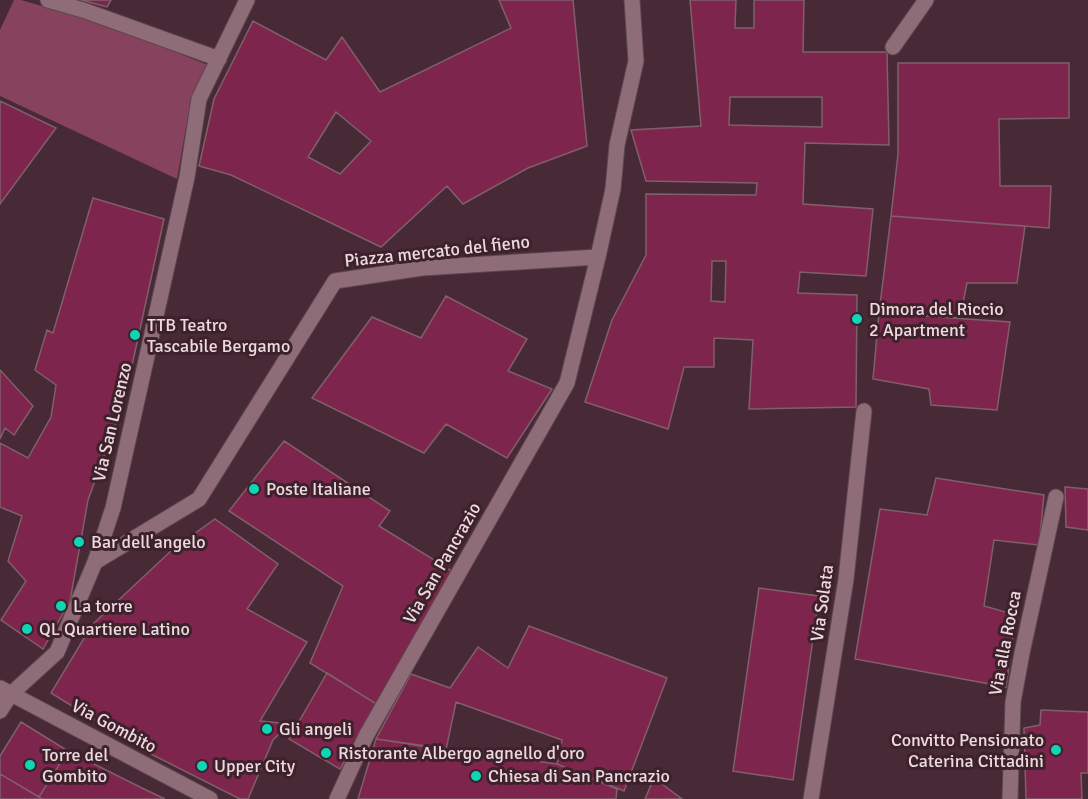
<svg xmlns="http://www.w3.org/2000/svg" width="1088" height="799" font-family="Signika,sans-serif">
  <rect width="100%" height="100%" fill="#472a35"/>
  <!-- green -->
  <path fill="#87425d" d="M14 0H21L102 23 208 65 191 99 177 179 0 96V30Z"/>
  <!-- building -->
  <path fill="#7e254d" stroke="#805f6b" stroke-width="1.5" fill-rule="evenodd" d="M81 0H111L107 7Z
    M499 0H573L587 146 528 168 463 204 447 186 381 247 231 175 199 166 214 99 253 21 326 60 342 37 380 92 511 28ZM336 112 371 141 340 174 308 157Z
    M690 0H736L735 28H754V0H804L803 52H887L889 145 805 143 803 204 873 209 866 276 800 272 798 293 857 295 856 407 749 409 753 340 714 338V367H684L668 429 585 402 612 320 646 255V194L756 195 757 183 646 181 631 130 701 126ZM730 97H822V127L729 125ZM712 261H726L725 302 711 301Z
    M898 63H1069V118L999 119 1000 186H1051L1049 228 891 216 898 154Z
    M0 101 56 128 0 204Z
    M93 198 164 219 133 361 118 417 88 500 70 601 43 649 1 620 26 581 8 561 22 516 0 507V443L28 458 51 417 56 385 35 370 47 330 53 333Z
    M891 216 1025 226 1017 283H967L960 318 879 313Z
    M446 296 527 339 508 371 552 389 507 458 446 424 424 453 312 398 372 317 421 338Z
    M879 313 1010 322 997 410 931 405 929 389 873 379Z
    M0 370 33 406 14 435 5 428 0 439Z
    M284 441 390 511 379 526 452 571 378 705 310 663 343 586 229 511Z
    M936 478 1044 495 1039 545 994 540 984 606 1016 615 1006 687 855 659 880 509 927 515Z
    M1065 487 1088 489V530L1066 527Z
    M215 519 278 564 247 609 307 642 260 721 280 723 282 731 273 740 248 799H240L145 751 51 693 92 625 172 550Z
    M759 588 819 596 793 780 733 771Z
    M529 626 667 678 624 791 557 764 562 740 456 702 446 750 376 739 411 674 450 688 478 647 508 668Z
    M327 673 378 705 340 769 289 739Z
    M1041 710 1088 712V773H1081L1082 799H1026L1024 728 1040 725Z
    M21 722 68 751 39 797 0 774V756Z
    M376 739 557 764 617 789 616 799H358Z
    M68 751 146 790 165 799H42L39 797Z
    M0 774 39 797 42 799H0Z
    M654 778 682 799H645Z"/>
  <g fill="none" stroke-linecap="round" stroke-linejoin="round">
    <!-- street casing -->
    <g stroke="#5f464f" stroke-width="17">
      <path id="street" d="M48 0 83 10 219 59
        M893 47 926 0
        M95 562 199 499 335 281 422 268 598 257 613 189 617 145 636 61 632 0
        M0 688 210 799
        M0 711 11 694 57 652 95 562 113 508 187 177 199 99 247 0
        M337 799 366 736 567 383 598 257
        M811 799 846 579 864 411
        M1010 799 1013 702 1022 653 1056 497"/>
    </g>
    <!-- street -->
    <use href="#street" stroke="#8f6d78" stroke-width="15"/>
  </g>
  <!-- markers -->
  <g fill="#0dd5b5" stroke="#3d212b" stroke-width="2">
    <circle cx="857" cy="319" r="6"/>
    <circle cx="135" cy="335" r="6"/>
    <circle cx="254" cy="489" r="6"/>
    <circle cx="79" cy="542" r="6"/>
    <circle cx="61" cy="606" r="6"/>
    <circle cx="27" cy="629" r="6"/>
    <circle cx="267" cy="729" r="6"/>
    <circle cx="1056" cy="750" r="6"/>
    <circle cx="326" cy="753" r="6"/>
    <circle cx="30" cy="765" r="6"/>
    <circle cx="202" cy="766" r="6"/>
    <circle cx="476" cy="776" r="6"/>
  </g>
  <g text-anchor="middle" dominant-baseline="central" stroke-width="6" stroke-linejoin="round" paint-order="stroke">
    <!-- street labels -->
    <g font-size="18" fill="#edd9df" stroke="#3d212b">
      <text transform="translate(437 251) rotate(-6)">Piazza mercato del fieno</text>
      <text transform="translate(112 422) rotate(-77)">Via San Lorenzo</text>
      <text transform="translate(442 563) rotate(-60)">Via San Pancrazio</text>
      <text transform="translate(822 603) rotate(-82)">Via Solata</text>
      <text transform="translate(1005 643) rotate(-79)">Via alla Rocca</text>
      <text transform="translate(114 726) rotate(28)">Via Gombito</text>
    </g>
    <!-- poi labels -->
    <g font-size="18" fill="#edd9df" stroke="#3d212b" text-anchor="start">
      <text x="869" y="309">Dimora del Riccio<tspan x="869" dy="21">2 Apartment</tspan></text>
      <text x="147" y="325">TTB Teatro<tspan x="147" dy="21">Tascabile Bergamo</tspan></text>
      <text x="266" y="489">Poste Italiane</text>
      <text x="91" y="542">Bar dell'angelo</text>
      <text x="73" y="606">La torre</text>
      <text x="39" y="629">QL Quartiere Latino</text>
      <text x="279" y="729">Gli angeli</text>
      <text x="1044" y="740" text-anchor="end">Convitto Pensionato<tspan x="1044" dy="21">Caterina Cittadini</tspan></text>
      <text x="338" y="753">Ristorante Albergo agnello d'oro</text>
      <text x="42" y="755">Torre del<tspan x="42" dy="21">Gombito</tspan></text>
      <text x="214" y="766">Upper City</text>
      <text x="488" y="776">Chiesa di San Pancrazio</text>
    </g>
  </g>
</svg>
